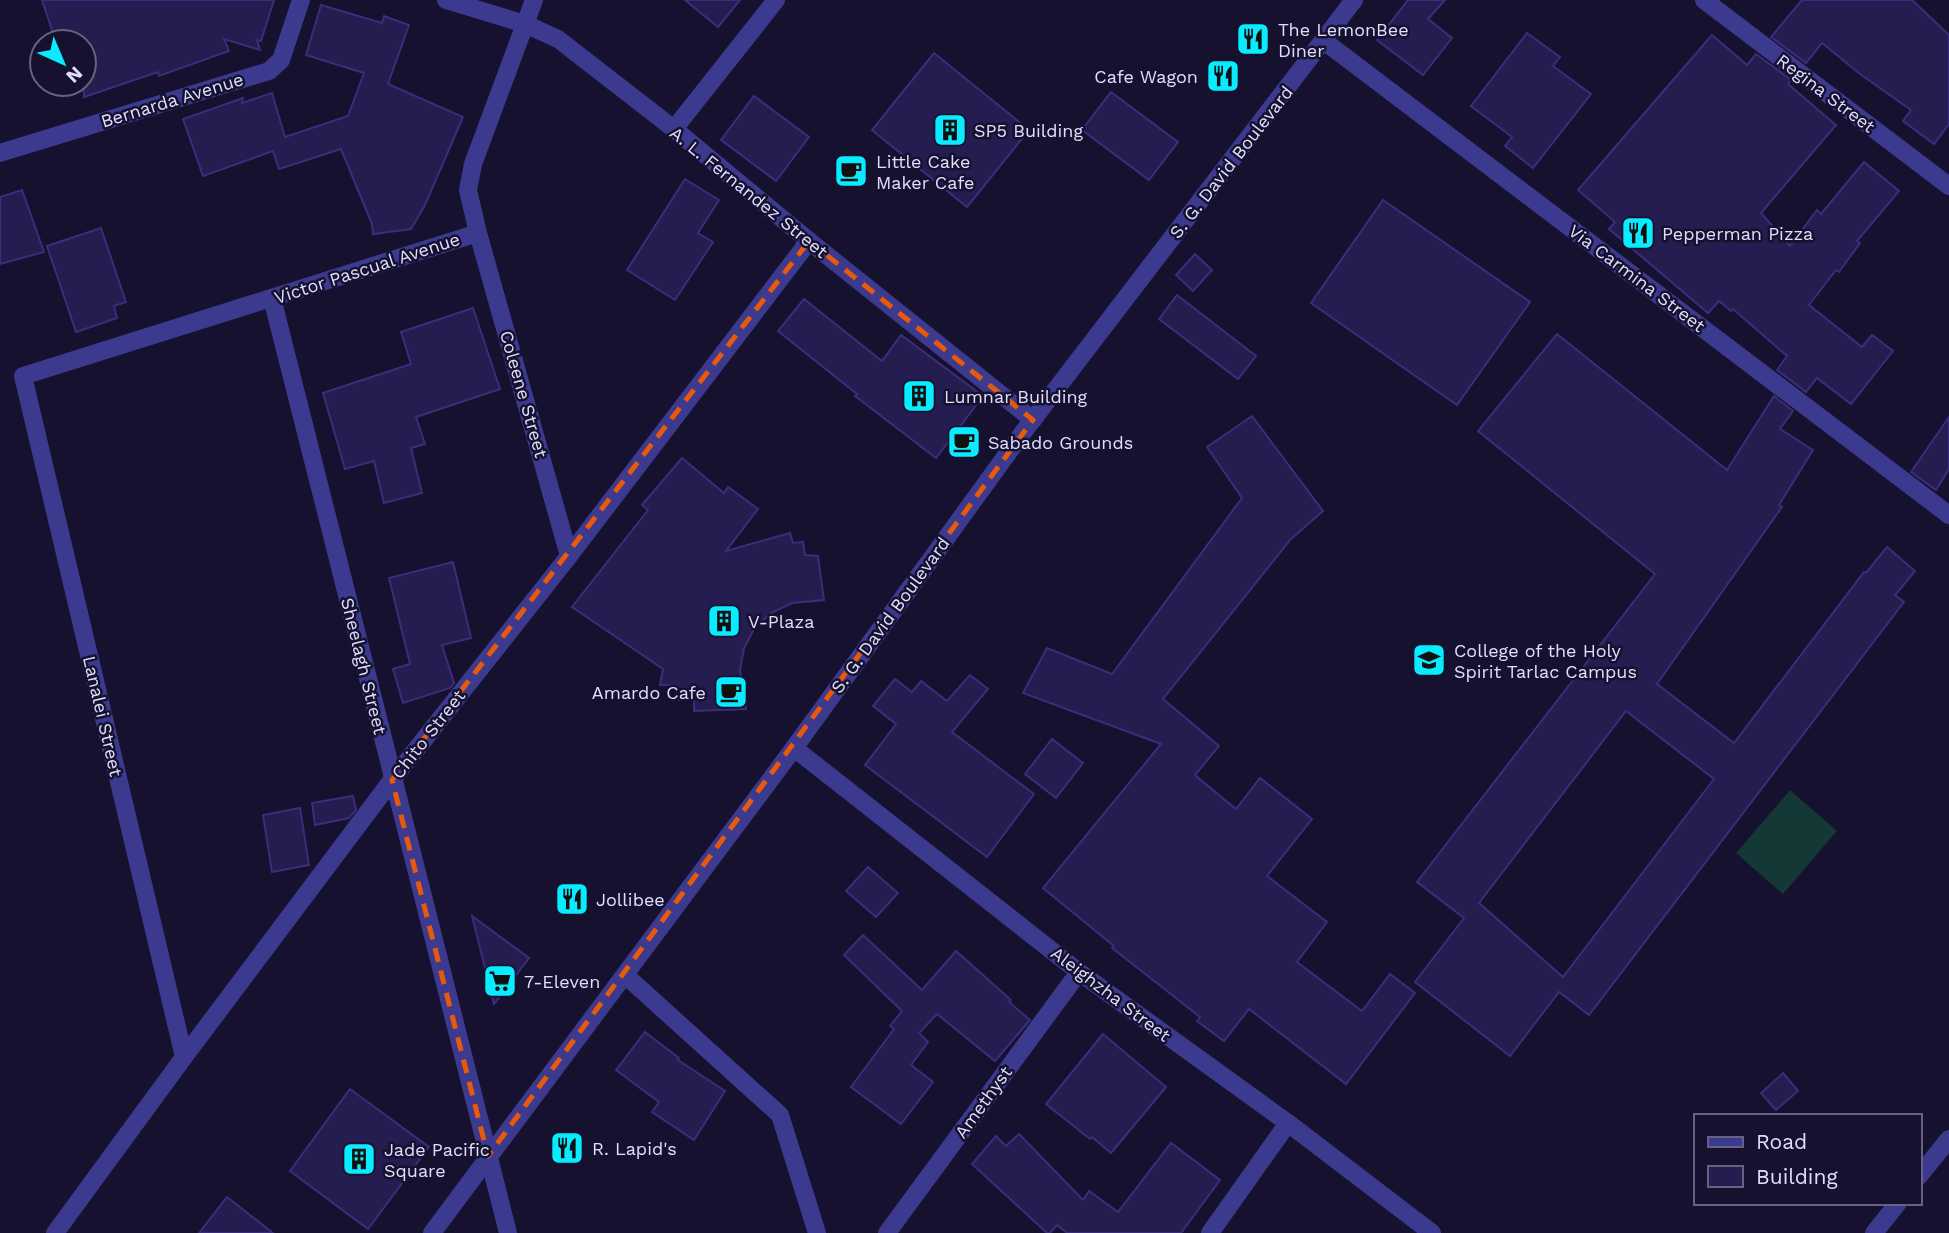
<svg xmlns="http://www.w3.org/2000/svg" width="1949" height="1233" font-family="'Work Sans',sans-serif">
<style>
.green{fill:#133836}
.building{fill:#251c4f;stroke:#3b2d7c;stroke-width:2;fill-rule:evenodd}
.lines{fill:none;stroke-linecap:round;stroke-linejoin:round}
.minor{stroke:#3b3a8e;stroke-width:18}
.marked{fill:none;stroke:#e8590c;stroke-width:5;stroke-dasharray:14 9;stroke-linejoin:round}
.labels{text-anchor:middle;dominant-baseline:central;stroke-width:5;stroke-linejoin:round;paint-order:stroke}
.poi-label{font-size:18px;fill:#e0ddff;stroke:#15112e;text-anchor:start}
.street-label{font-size:18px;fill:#e0ddff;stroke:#15112e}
</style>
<rect width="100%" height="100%" fill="#15112e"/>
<polygon class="green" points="1790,790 1837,831 1783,894 1736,853"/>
<g class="building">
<polygon points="42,0 274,0 261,41 257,40 260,50 224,39 229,51 159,76 158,72 84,97 84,42 56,42"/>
<polygon points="685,0 740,0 718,27"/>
<polygon points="1408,0 1445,0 1428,19 1452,38 1423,75 1377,40"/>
<polygon points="1802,0 1912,0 1949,35 1949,124 1934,144 1903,121 1911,110 1860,74 1822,43 1806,63 1771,37"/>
<polygon points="321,5 382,23 384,16 409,25 388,84 463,117 425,205 411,229 373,234 372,224 341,149 279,169 273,151 203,176 183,119 243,98 242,103 272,93 285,137 348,116 364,73 306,55"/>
<polygon points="1527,33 1560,57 1553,66 1591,94 1533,168 1505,146 1512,137 1471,106"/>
<polygon points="1712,35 1747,65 1756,54 1791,80 1788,84 1836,125 1761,213 1790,246 1817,210 1821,214 1864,162 1899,191 1857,241 1860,243 1839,272 1836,270 1809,305 1862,347 1872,335 1893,351 1851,404 1817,378 1806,392 1777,370 1787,356 1733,309 1731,311 1719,301 1708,313 1609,229 1615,222 1578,190"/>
<polygon points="934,53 1029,130 967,207 872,130"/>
<polygon points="1111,92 1178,142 1149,180 1082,130"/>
<polygon points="754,96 809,137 776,181 721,140"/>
<polygon points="685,179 719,200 698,233 713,242 675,300 627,270"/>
<polygon points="22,190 44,252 0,264 0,197"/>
<polygon points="1383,200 1530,302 1457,405 1311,303"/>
<polygon points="101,228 126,302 114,306 117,318 76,332 47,246"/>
<polygon points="1195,254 1212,270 1193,291 1176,275"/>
<polygon points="1177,295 1256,356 1238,379 1159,319"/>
<polygon points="804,299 882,361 901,335 983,396 936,458 855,396 857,394 778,331"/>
<polygon points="473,308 500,389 416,417 425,444 411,448 422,493 384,503 374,461 345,469 323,393 411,364 401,332"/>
<path d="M1557 334 1727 470 1774 396 1793 411 1780 429 1813 450 1779 505 1782 507 1657 684 1734 743 1864 572 1866 573 1887 547 1915 571 1895 595 1904 602 1589 1015 1559 992 1510 1056 1415 982 1464 918 1417 882 1655 574 1478 431ZM1626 711 1714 779 1563 977 1479 903Z"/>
<polygon points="1252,416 1323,511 1291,539 1163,699 1219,746 1195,775 1236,809 1260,778 1312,819 1267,876 1327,922 1297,962 1362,1011 1390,974 1415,993 1346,1084 1249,1009 1224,1041 1197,1021 1200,1017 1112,948 1114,946 1043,888 1161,744 1023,693 1047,648 1112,674 1242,498 1207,447"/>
<polygon points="1949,417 1949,469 1936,490 1911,472"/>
<polygon points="682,458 724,493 728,487 758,509 726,551 790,533 793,543 803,542 805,555 818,556 824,600 792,603 771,613 754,629 744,648 740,670 746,709 694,711 694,700 679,700 674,685 660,685 663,669 572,607 648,510 642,505"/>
<polygon points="453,562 471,638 442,645 454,683 450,688 403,703 393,669 410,664 389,578"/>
<polygon points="970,675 988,689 952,732 1034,794 987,857 865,765 896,724 873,706 895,679 912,692 921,681 947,701"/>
<polygon points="1052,739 1083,763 1056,798 1025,774"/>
<polygon points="353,796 356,810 349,818 315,825 312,803"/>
<polygon points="300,808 309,865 272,872 263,815"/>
<polygon points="868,867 898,893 876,917 846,891"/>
<polygon points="472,916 529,958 494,1004"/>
<polygon points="863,935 922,990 956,951 1011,1000 1009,1002 1030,1020 995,1061 937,1014 919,1033 928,1042 911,1065 933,1082 901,1124 851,1087 894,1029 890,1026 902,1011 844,955"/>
<polygon points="645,1032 679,1058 678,1060 725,1091 694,1140 652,1112 659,1102 616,1070"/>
<polygon points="1103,1034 1166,1087 1111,1153 1092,1137 1090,1139 1046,1104"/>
<polygon points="1783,1073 1798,1091 1776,1110 1761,1093"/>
<polygon points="350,1089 429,1147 368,1229 290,1171"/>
<polygon points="1019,1134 1083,1200 1089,1191 1118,1212 1171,1143 1220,1180 1181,1233 1067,1233 1057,1225 1050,1233 1047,1233 972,1164 996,1136 1006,1146"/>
<polygon points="227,1197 273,1233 199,1233"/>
</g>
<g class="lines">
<g class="minor">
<polyline points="446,0 525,24 558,39 674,129 809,241 1033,420"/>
<polyline points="534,0 473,164 468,190 478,233 569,556"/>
<polyline points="1704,0 1949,186"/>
<polyline points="1324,41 1949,515"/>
<polyline points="674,129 776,0"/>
<polyline points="0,153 269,71 281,60 301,0"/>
<polyline points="272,298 508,1233"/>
<polyline points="794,748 1079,972 1288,1123 1432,1233"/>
<polyline points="625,975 780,1115 817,1233"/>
<polyline points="184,1057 23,376 478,233"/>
<polyline points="1919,1176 1949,1139"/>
<polyline points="55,1233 184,1057 392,780 569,556 809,241"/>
<polyline points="432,1233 794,748 1021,435 1354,0"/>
<polyline points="887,1233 1079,972"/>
<polyline points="1210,1233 1288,1123"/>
<polyline points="1874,1233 1898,1203"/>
</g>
</g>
<path class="marked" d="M809 241 1033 420 488 1156 392 780Z"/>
<defs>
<symbol id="restaurant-square" viewBox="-11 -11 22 22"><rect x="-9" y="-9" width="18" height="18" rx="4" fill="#09ecff" stroke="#15112e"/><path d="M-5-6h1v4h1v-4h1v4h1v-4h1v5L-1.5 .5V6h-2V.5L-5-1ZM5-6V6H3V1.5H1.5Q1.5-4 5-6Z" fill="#111"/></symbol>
<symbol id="building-square" viewBox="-11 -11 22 22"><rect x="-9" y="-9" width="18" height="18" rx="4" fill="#09ecff" stroke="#15112e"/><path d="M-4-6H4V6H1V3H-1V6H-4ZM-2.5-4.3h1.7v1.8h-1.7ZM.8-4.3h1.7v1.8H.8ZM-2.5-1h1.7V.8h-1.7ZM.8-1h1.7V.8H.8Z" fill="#111"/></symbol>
<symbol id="cafe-square" viewBox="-11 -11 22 22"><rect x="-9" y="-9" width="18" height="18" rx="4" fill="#09ecff" stroke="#15112e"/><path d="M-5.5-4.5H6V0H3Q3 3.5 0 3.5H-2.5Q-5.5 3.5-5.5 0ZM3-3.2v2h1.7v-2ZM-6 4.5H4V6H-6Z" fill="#111"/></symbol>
<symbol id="university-square" viewBox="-11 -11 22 22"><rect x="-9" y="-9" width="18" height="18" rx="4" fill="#09ecff" stroke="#15112e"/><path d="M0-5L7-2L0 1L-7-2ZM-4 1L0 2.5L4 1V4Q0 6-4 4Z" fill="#111"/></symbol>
<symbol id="supermarket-square" viewBox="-11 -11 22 22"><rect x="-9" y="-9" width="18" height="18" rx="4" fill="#09ecff" stroke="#15112e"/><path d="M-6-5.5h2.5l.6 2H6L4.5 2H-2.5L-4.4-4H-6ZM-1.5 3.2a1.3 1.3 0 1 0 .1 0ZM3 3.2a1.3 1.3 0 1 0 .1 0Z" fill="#111"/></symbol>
</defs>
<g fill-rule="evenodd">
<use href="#restaurant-square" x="1234" y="20" width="38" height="38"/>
<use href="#restaurant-square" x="1204" y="57" width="38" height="38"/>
<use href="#building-square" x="931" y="111" width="38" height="38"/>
<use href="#cafe-square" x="832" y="152" width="38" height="38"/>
<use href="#restaurant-square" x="1619" y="214" width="38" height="38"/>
<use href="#building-square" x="900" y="377" width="38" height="38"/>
<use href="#cafe-square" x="945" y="423" width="38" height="38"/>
<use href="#building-square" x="705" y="602" width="38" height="38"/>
<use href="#university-square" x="1410" y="641" width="38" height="38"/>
<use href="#cafe-square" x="712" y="673" width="38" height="38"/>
<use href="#restaurant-square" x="553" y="880" width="38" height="38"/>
<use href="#supermarket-square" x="481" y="962" width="38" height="38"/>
<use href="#restaurant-square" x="548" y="1129" width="38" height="38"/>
<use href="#building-square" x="340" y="1140" width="38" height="38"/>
</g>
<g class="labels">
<g class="poi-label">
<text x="1278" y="29">The LemonBee<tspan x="1278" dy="21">Diner</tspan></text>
<text x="1198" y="76" text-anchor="end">Cafe Wagon</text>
<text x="974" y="130">SP5 Building</text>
<text x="876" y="161">Little Cake<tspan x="876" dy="21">Maker Cafe</tspan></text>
<text x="1662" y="233">Pepperman Pizza</text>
<text x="944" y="396">Lumnar Building</text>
<text x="988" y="442">Sabado Grounds</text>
<text x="748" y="621">V-Plaza</text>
<text x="1454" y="650">College of the Holy<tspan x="1454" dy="21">Spirit Tarlac Campus</tspan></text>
<text x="706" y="692" text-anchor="end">Amardo Cafe</text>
<text x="596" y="899">Jollibee</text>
<text x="524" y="981">7-Eleven</text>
<text x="592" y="1148">R. Lapid's</text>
<text x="384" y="1149">Jade Pacific<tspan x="384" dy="21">Square</tspan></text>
</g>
<g class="street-label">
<text transform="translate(1826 93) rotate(37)">Regina Street</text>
<text transform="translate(172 100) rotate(-17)">Bernarda Avenue</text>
<text transform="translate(1231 162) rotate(-52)">S. G. David Boulevard</text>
<text transform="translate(749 192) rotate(39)">A. L. Fernandez Street</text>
<text transform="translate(367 268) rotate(-18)">Victor Pascual Avenue</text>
<text transform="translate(1637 278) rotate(37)">Via Carmina Street</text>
<text transform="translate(524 394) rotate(74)">Coleene Street</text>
<text transform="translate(890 615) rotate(-54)">S. G. David Boulevard</text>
<text transform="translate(364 666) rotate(76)">Sheelagh Street</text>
<text transform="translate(103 716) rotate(77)">Lanalei Street</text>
<text transform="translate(428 734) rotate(-52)">Chito Street</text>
<text transform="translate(1111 994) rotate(37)">Aleighzha Street</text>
<text transform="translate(983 1102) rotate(-54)">Amethyst</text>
</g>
</g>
<rect x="1694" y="1114" width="228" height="91" fill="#15112e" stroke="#666382" stroke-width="2"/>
<rect x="1708" y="1137" width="35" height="10" fill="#3b3a8e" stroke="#666382" stroke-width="2"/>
<text x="1756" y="1149" font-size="21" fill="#e0ddff">Road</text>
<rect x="1708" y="1166" width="35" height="21" fill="#251c4f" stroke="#666382" stroke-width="2"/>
<text x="1756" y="1184" font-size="21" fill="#e0ddff">Building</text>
<g transform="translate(63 63) rotate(136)"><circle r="33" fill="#15112e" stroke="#666382" stroke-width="2"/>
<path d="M0-5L12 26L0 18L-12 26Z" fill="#09ecff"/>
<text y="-10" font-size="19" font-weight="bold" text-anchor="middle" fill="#e0ddff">N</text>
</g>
</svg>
